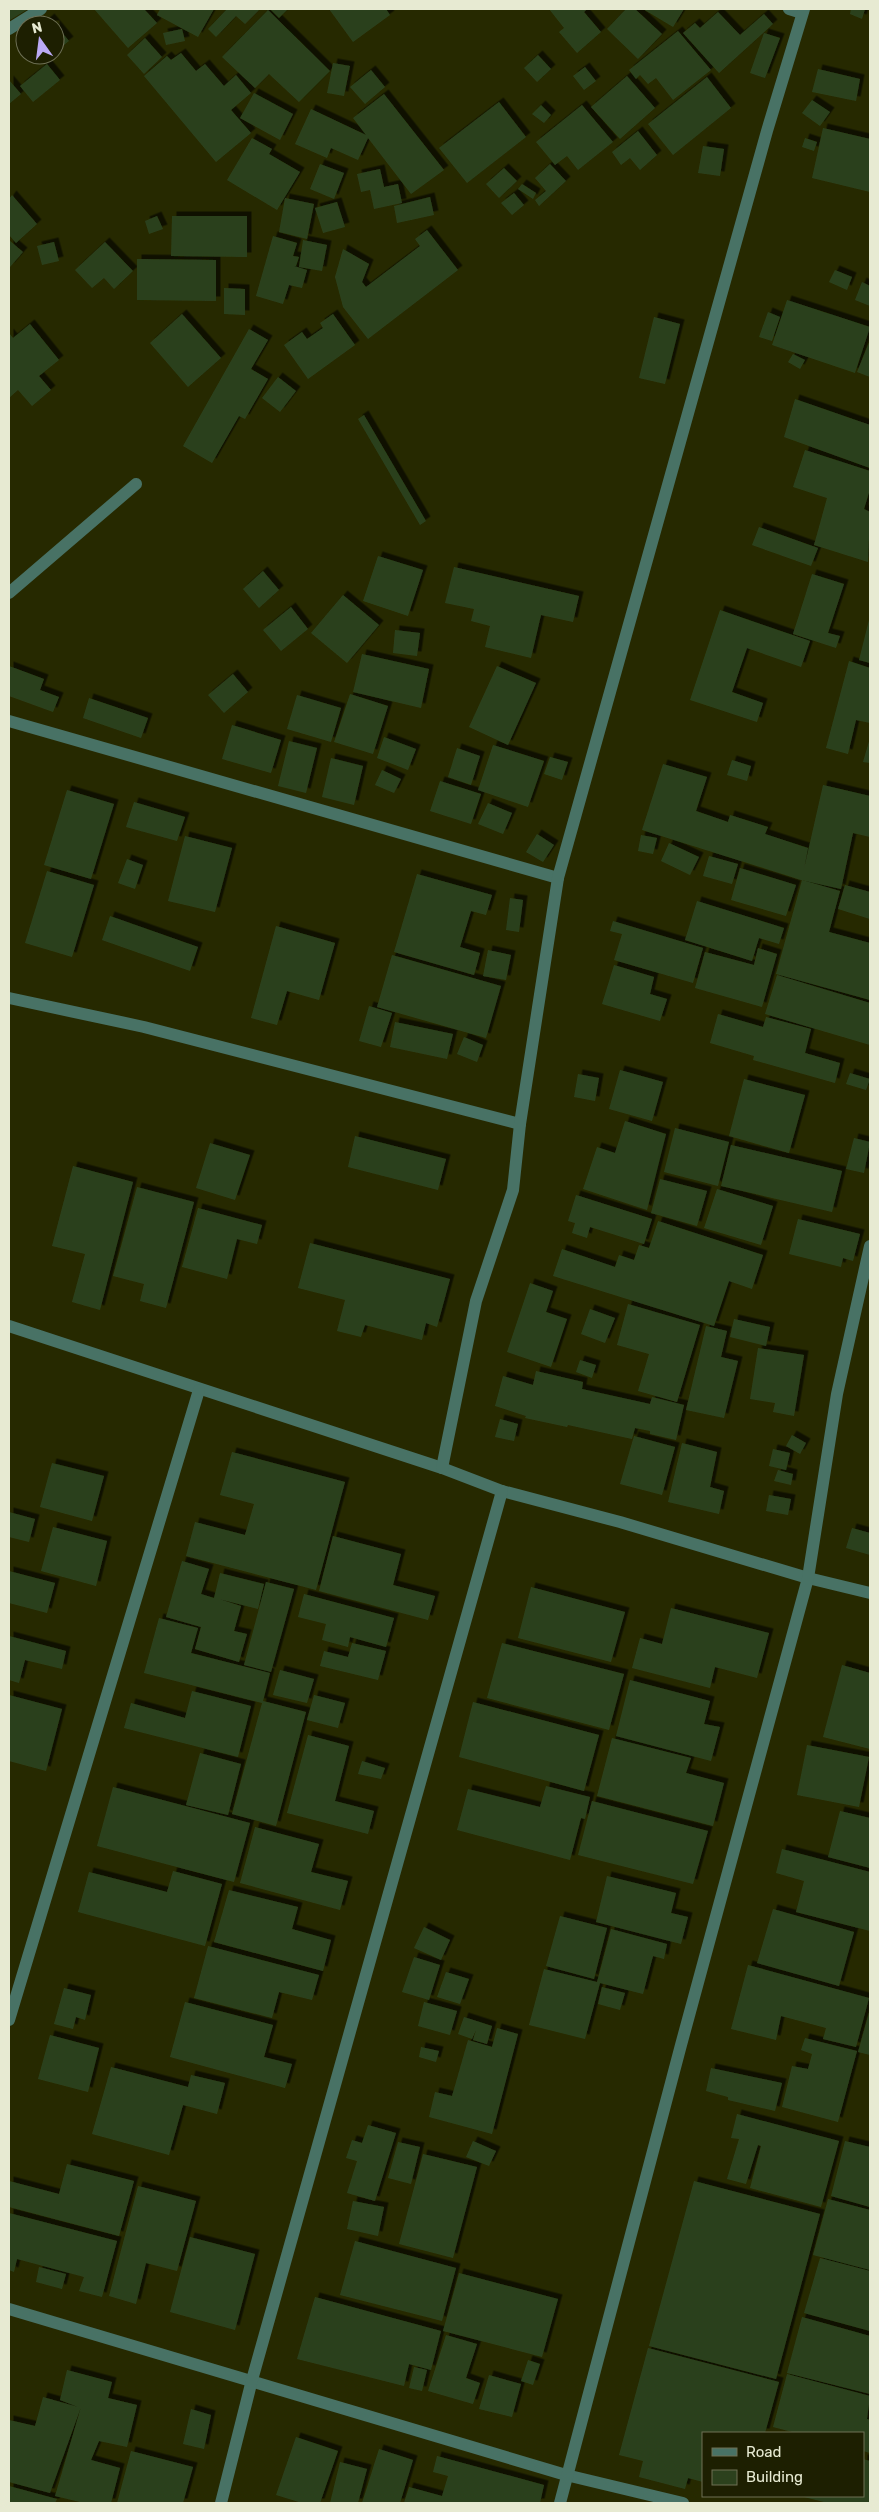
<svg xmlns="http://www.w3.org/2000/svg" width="879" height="2512" font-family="Rubik,sans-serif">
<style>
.building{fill:#2c411d;filter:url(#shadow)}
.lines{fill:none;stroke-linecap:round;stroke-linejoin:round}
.minor{stroke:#487265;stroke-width:12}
</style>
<defs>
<filter id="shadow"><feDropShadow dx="4.5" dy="-4.5" stdDeviation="0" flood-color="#0009"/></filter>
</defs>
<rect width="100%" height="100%" fill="#262900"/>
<g class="building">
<polygon points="9,9 28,9 10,20"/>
<polygon points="94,9 144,9 157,23 128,48"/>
<polygon points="160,9 214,9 198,37 157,15"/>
<polygon points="227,9 258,9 259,10 245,24 236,16 216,37 208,29"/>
<polygon points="270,9 288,9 279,18"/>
<polygon points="329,9 386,9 390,15 353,42"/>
<polygon points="549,9 587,9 584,12 601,32 577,53 559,32 564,28"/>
<polygon points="626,9 635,9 662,34 638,59 607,29"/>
<polygon points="643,9 684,9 673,27"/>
<polygon points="851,9 865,9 862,19 850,14"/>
<polygon points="268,10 330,71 299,102 269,74 255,88 222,57"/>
<polygon points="718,12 740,35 764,14 773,24 719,73 683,33 695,23 700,28"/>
<polygon points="50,18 69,41 55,52 55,25 42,25"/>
<polygon points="182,29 185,41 166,45 163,33"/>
<polygon points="678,31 711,70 673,100 656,78 648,84 640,75 636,79 629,70"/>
<polygon points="764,33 780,38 765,78 750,73"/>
<polygon points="145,38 162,57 144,74 127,55"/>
<polygon points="181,53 196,71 205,64 224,86 236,75 251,93 231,110 251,133 216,162 144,76 167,56 171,60"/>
<polygon points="36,55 52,55 42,63"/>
<polygon points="538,55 551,69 537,82 524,68"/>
<polygon points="333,63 350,66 344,96 327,93"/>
<polygon points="47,64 60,80 33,102 20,86"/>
<polygon points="585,67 596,81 584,90 573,76"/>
<polygon points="818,69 860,79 856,101 812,92"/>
<polygon points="371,70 385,87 365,104 350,87"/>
<polygon points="627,76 655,108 620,139 591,107"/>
<polygon points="707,77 731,108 673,155 648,124"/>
<polygon points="9,80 21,94 9,104"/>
<polygon points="254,93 293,114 280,140 240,118"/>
<polygon points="384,94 444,170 411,194 368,138 358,160 331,148 327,158 295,144 311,109 366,135 353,118"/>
<polygon points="812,100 830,112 820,126 802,113"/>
<polygon points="499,102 526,137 467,183 439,148"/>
<polygon points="541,105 551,115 544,123 532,114"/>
<polygon points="582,105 613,142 578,170 567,156 555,165 536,142"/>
<polygon points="823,128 870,139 870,192 812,178"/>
<polygon points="638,131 657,155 640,170 630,158 621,165 612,152"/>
<polygon points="252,138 272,149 269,154 300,172 277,210 227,180"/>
<polygon points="805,138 817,142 814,151 802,147"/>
<polygon points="703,146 724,149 720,176 698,173"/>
<polygon points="320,164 344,173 334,199 310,189"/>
<polygon points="550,164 566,181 539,206 535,200 546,191 535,178"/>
<polygon points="504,168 517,181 499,198 486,184"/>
<polygon points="380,169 384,187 398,184 402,203 374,209 370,190 361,192 357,174"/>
<polygon points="522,184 536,193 533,199 518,189"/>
<polygon points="514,193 524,205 512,215 501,203"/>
<polygon points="12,195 37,224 16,243 9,235 9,199"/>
<polygon points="430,197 434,215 397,223 394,206"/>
<polygon points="285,198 314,204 307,239 279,232"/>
<polygon points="337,202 345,227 323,233 315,208"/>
<polygon points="157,216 163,229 149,234 145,221"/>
<polygon points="172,216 247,216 247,257 171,256"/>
<polygon points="427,230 458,270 368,339 343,307 335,277 343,249 369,264 362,282 366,287 420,246 415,239"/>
<polygon points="273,236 297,243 293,256 299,257 296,266 294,266 307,270 302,288 289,285 283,304 256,296"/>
<polygon points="9,240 23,252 10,267 9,266"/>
<polygon points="303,240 327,245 322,271 299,267"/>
<polygon points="54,242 59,261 42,265 37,246"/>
<polygon points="105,242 133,271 114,289 104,278 92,288 75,270"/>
<polygon points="137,259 216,260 216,301 137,300"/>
<polygon points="835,270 852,277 847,290 829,282"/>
<polygon points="862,282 870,286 870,306 855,300"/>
<polygon points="224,288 245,289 245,315 224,314"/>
<polygon points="787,300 870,327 855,373 772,345"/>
<polygon points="768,312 780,317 772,341 759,337"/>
<polygon points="182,314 221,358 188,387 150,343"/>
<polygon points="333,314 355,345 308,379 284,345 302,332 307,339 323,328 320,323"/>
<polygon points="654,317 680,324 665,384 639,378"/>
<polygon points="30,324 59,360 39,376 51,390 32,406 18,390 9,398 9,333 13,338"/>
<polygon points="249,329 268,340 251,369 268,379 245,419 239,416 212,463 183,446"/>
<polygon points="870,340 870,377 857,372"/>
<polygon points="793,354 805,360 800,369 788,362"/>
<polygon points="278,377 296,391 280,412 262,398"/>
<polygon points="795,399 870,425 870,468 784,437"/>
<polygon points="364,415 426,521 420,525 358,419"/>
<polygon points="805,450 870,471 870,489 864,509 870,512 868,562 814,545 827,498 793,487"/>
<polygon points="759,527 818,548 811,566 752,545"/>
<polygon points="378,556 423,570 408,616 363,601"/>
<polygon points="454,567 579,596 573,622 541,615 531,658 485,647 490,626 471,621 474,609 445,603"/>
<polygon points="263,571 279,590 259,608 243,589"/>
<polygon points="812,574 844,584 828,633 840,636 836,648 793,634"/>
<polygon points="343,595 379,625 347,663 311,633"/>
<polygon points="291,607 308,629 281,651 263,630"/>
<polygon points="720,610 810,641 801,667 747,648 732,692 763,703 757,722 690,700"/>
<polygon points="870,616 870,663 859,660"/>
<polygon points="395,630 420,633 417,656 393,653"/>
<polygon points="362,654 429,669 421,708 353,692"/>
<polygon points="849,661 870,668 870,723 856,720 848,754 826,748"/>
<polygon points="9,666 44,679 40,690 59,697 53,712 9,696"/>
<polygon points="497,666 536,683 508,745 469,727"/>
<polygon points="233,674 248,692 224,713 208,695"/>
<polygon points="350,694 388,706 373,754 334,742"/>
<polygon points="297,695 341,708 331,742 287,729"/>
<polygon points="89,698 148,718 141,738 83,718"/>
<polygon points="232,725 281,740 271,773 222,759"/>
<polygon points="384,737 416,749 408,770 377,758"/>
<polygon points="870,738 870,763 863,762"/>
<polygon points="289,741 317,748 306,793 278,786"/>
<polygon points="493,745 544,761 528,807 478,790"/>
<polygon points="457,748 480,756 471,785 448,777"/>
<polygon points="550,757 568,762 562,780 544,774"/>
<polygon points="331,758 363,766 354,805 322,797"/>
<polygon points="732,760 751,766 747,781 727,775"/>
<polygon points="663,764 707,777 696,811 728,822 730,815 768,827 765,834 808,848 804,869 823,785 870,796 870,837 853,833 841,889 801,880 642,830"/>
<polygon points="382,770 401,779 394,793 375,785"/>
<polygon points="440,781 481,794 471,824 430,811"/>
<polygon points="67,790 114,804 91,879 44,865"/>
<polygon points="134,802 185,817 177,841 126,827"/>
<polygon points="488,803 512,813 503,834 478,824"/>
<polygon points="537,834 554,845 543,862 526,852"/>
<polygon points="641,835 657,838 653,854 638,851"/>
<polygon points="185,836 232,848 215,912 168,901"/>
<polygon points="669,843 699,857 690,875 661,861"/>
<polygon points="709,856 738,864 732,884 703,876"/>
<polygon points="127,859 143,865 135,889 118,883"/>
<polygon points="740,868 796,885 786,916 731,900"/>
<polygon points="47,871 94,885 72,957 25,943"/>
<polygon points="417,874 492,895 486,915 471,911 460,947 480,953 474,975 394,952"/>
<polygon points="802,880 840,891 829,932 870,943 870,1000 776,974"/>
<polygon points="845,885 870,892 870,919 838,909"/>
<polygon points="510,898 523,900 519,932 506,930"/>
<polygon points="697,901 784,928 779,944 759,938 752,961 685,940"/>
<polygon points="110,916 198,947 190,971 102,940"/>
<polygon points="613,921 703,948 693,983 614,960 622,934 610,931"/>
<polygon points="276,926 335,943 319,1000 287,991 277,1025 251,1018"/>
<polygon points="758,948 777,954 762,1007 695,988 705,952 754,965"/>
<polygon points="488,950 511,955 506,980 483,976"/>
<polygon points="392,955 501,986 486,1038 377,1007"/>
<polygon points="614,965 654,977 650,994 667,999 660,1021 602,1004"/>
<polygon points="777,975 870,1003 870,1045 765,1014"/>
<polygon points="369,1006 392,1013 381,1047 359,1041"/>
<polygon points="718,1014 763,1027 766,1017 811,1029 805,1053 840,1063 835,1083 753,1060 754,1056 710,1043"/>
<polygon points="395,1022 453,1034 447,1059 390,1047"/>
<polygon points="464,1037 483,1045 477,1062 457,1054"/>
<polygon points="620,1070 663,1082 652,1121 609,1109"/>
<polygon points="850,1073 870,1079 866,1090 846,1084"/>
<polygon points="578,1074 599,1078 595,1101 574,1097"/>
<polygon points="744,1079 805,1095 789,1153 729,1136"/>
<polygon points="625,1121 666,1134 647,1210 583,1189 597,1147 615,1153"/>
<polygon points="675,1128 729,1142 718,1186 664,1172"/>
<polygon points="355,1136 446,1159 438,1190 348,1167"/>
<polygon points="854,1138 870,1142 864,1173 846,1169"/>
<polygon points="210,1143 250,1155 235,1200 196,1188"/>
<polygon points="731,1145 842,1171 832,1212 721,1186"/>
<polygon points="73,1166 133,1182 100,1310 72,1302 85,1254 52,1246"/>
<polygon points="660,1179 707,1191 697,1226 651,1213"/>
<polygon points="137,1187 194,1202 166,1308 140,1301 144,1284 113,1276"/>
<polygon points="717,1189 773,1206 761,1245 704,1228"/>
<polygon points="576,1195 652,1219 644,1244 590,1227 587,1238 572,1233 575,1223 568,1221"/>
<polygon points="198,1208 262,1225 257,1244 237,1239 227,1279 182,1267"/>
<polygon points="798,1219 860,1234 853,1261 843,1258 841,1267 789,1254"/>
<polygon points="658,1221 763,1255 752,1289 729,1281 714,1326 553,1276 562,1249 615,1267 619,1255 634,1260 639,1245 649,1248"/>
<polygon points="310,1243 450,1279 437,1327 426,1323 422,1340 365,1325 361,1337 337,1331 345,1300 298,1288"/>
<polygon points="530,1283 553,1291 546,1312 567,1319 551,1367 507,1352"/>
<polygon points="628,1304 700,1325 677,1402 638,1391 649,1354 617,1345"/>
<polygon points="590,1309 615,1318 605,1343 581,1334"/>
<polygon points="734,1319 770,1327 766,1346 730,1337"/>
<polygon points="706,1326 727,1331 721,1357 738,1361 724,1418 686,1410"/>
<polygon points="758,1348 804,1355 794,1416 773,1412 775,1403 750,1399"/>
<polygon points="580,1360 596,1365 592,1378 576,1372"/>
<polygon points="536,1371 583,1382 582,1389 650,1404 652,1397 684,1405 676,1440 650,1434 650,1431 635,1428 632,1439 568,1425 567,1427 525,1418 526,1416 495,1406 503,1376 533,1385"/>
<polygon points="500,1419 518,1424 514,1441 495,1437"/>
<polygon points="792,1435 806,1443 800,1454 786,1446"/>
<polygon points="634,1436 675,1447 662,1495 620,1484"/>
<polygon points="682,1443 717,1452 710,1487 724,1491 719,1514 668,1502"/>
<polygon points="773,1449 790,1453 786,1470 769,1466"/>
<polygon points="232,1452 345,1482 316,1590 186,1556 195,1522 245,1535 254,1504 220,1495"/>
<polygon points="52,1463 104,1476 92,1521 40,1507"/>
<polygon points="778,1470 793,1474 791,1485 774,1481"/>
<polygon points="769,1495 791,1499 788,1515 766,1511"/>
<polygon points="9,1512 35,1519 29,1542 9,1537"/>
<polygon points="53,1527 107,1541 96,1586 41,1571"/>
<polygon points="852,1528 870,1533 870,1555 846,1548"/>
<polygon points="333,1536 401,1554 393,1585 435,1596 428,1620 319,1591"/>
<polygon points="182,1561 209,1569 201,1594 214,1598 220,1573 264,1584 258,1609 219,1599 241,1606 234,1631 247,1634 239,1662 195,1649 201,1627 166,1617"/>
<polygon points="9,1571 55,1583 47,1613 9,1603"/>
<polygon points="266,1582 294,1589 271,1672 244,1665"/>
<polygon points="531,1587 625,1612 611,1662 518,1638"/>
<polygon points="304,1594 394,1618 386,1647 350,1637 348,1647 322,1640 326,1624 298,1617"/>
<polygon points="671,1608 769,1633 757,1678 715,1667 710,1688 632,1668 640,1638 662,1644"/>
<polygon points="159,1618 198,1628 191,1653 270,1673 263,1701 306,1712 276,1826 232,1814 262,1703 144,1673"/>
<polygon points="9,1636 66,1651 62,1669 25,1660 19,1683 9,1680"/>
<polygon points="352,1643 386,1651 378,1680 320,1666 324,1651 348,1657"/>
<polygon points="502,1643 624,1674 609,1730 487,1698"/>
<polygon points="842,1665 870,1673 870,1749 823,1737"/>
<polygon points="280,1670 314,1679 307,1703 273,1695"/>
<polygon points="630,1680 710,1701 704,1724 720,1727 711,1761 616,1736"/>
<polygon points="192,1691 251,1706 238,1757 124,1728 131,1703 185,1718"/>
<polygon points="9,1695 62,1709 46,1771 9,1761"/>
<polygon points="314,1695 345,1703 338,1728 307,1720"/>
<polygon points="473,1702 599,1735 584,1791 459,1757"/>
<polygon points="308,1735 349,1746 335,1801 374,1811 368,1834 287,1813"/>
<polygon points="612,1738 691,1758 686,1773 724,1783 713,1826 597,1796"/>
<polygon points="807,1745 869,1757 859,1807 797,1795"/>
<polygon points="200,1753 241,1764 228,1815 186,1805"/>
<polygon points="362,1761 385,1768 381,1779 358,1774"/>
<polygon points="546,1786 590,1797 585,1819 581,1818 570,1860 457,1830 468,1789 540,1807"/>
<polygon points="113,1787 250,1823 234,1882 97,1846"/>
<polygon points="592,1801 708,1831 693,1884 578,1855"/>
<polygon points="840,1811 870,1818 870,1868 828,1857"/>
<polygon points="255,1827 319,1844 311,1872 348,1881 340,1910 240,1883"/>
<polygon points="782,1849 870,1872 870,1931 796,1912 804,1881 776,1873"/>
<polygon points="173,1871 222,1884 205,1946 78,1912 89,1872 167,1892"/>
<polygon points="607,1876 676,1893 671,1913 688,1917 681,1944 596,1922"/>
<polygon points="229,1890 298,1907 292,1929 331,1940 323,1971 214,1942"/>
<polygon points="773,1909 854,1932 839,1986 757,1963"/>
<polygon points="560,1916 607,1928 594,1979 546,1966"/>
<polygon points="424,1927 450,1940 441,1960 414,1948"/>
<polygon points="611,1929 667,1944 664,1959 653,1956 643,1994 600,1983 585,2039 529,2025 544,1969 597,1982"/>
<polygon points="208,1946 319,1975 312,2000 279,1992 272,2018 194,1998"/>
<polygon points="414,1957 440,1965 429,2000 402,1992"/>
<polygon points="748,1965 869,1998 856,2047 823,2039 826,2028 781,2016 776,2040 731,2029"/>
<polygon points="446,1972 469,1979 460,2004 437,1997"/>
<polygon points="602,1987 625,1993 620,2010 598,2004"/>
<polygon points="64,1988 91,1995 85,2020 76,2017 73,2029 54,2024"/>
<polygon points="185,2002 273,2025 264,2057 292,2064 285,2088 170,2057"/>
<polygon points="424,2002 457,2011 450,2035 418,2026"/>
<polygon points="870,2009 870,2055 858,2052"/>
<polygon points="464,2017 492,2026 487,2044 473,2040 476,2030 472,2039 458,2034"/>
<polygon points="497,2028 518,2034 492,2134 429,2117 435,2092 452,2096 468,2040 492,2047"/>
<polygon points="50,2035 99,2048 88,2092 38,2079"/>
<polygon points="805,2038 857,2051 838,2122 782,2107 792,2066 808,2069 812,2054 801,2050"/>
<polygon points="421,2047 439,2051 436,2062 419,2057"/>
<polygon points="111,2067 188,2087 191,2075 225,2083 217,2114 183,2105 169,2155 92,2134"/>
<polygon points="711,2068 782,2083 775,2111 728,2100 728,2097 706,2091"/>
<polygon points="737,2114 839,2141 821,2207 750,2188 761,2146 758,2145 746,2184 727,2179 739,2139 731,2138"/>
<polygon points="368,2125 396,2133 375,2201 347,2193 357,2161 346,2158 352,2140 362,2143"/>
<polygon points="473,2141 496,2151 489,2166 466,2157"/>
<polygon points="845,2141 870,2147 870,2207 831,2196"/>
<polygon points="398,2142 420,2147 411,2184 388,2178"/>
<polygon points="423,2154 477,2167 453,2258 399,2244"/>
<polygon points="67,2164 134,2181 119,2236 9,2207 9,2181 59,2194"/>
<polygon points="694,2181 820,2214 776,2379 649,2346"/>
<polygon points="138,2186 196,2201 177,2271 146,2263 136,2304 109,2296"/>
<polygon points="828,2199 870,2210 870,2270 813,2255"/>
<polygon points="353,2201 384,2207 378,2236 347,2229"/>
<polygon points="9,2213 117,2241 102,2297 79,2291 84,2277 17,2259 14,2272 9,2270"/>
<polygon points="190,2237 255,2254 235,2330 170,2312"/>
<polygon points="355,2241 456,2268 442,2321 340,2295"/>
<polygon points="820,2258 870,2271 870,2331 804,2313"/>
<polygon points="39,2267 66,2274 62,2289 36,2282"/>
<polygon points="459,2273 558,2299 542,2357 443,2331"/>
<polygon points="315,2297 441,2331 431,2370 409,2364 404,2386 297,2359"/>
<polygon points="802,2317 870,2336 870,2394 787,2373"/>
<polygon points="446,2335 477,2344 466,2378 480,2383 473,2404 428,2391"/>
<polygon points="648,2348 779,2382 765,2433 703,2433 703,2482 688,2478 685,2489 639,2477 643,2461 619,2455"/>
<polygon points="528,2360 540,2364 533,2385 521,2381"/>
<polygon points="414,2367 427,2370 422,2391 409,2388"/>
<polygon points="67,2370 112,2382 108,2398 137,2405 127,2447 99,2441 91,2460 120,2468 111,2503 84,2503 55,2496 81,2407 50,2493 9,2482 9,2420 35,2426 43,2397 78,2407 60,2400"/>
<polygon points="787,2374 870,2396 867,2419 870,2420 870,2453 863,2451 863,2433 796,2433 773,2427"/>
<polygon points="489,2375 521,2384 512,2417 479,2409"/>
<polygon points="191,2409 211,2415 204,2449 183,2444"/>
<polygon points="296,2437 338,2451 320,2503 302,2503 276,2495"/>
<polygon points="379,2449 413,2460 400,2503 362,2503"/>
<polygon points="131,2451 193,2467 183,2503 117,2503"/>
<polygon points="437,2456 544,2485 540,2503 404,2503 409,2487 442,2496 448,2476 433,2472"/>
<polygon points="863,2459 870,2461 870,2503 828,2503 800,2496 863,2496"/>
<polygon points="340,2462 367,2469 358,2503 330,2503"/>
<polygon points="9,2486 57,2499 55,2503 9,2503"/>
</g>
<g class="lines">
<g class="minor">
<polyline points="789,9 802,13"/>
<polyline points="9,29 41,9"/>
<polyline points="9,593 136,484"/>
<polyline points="9,721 558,878"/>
<polyline points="9,998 144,1027 520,1124"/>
<polyline points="9,1326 442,1468 502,1491 620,1522 808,1578 870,1593"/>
<polyline points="442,1468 476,1301 513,1190 520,1124 558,878 767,131 804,9"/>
<polyline points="9,2020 199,1390"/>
<polyline points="9,2309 566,2475 683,2503"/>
<polyline points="221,2503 252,2380 502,1491"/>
<polyline points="560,2503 681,2045 808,1578 837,1394 870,1246"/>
</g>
</g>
<rect width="879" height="2512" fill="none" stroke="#e7ead2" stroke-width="20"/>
<rect x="702" y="2432" width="162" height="65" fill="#1d1f01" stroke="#6e7055"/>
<rect x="712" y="2448" width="25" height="8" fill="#487265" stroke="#6e7055"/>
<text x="746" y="2457" font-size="15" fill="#e7ead2">Road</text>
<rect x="712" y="2470" width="25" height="15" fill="#2c411d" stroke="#6e7055"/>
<text x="746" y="2482" font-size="15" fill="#e7ead2">Building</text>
<g transform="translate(40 40) rotate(346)"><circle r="24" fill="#1d1f01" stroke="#6e7055"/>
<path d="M0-4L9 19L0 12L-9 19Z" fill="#bbaaf6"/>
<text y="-8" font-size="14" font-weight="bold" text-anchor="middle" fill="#e7ead2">N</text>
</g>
</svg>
